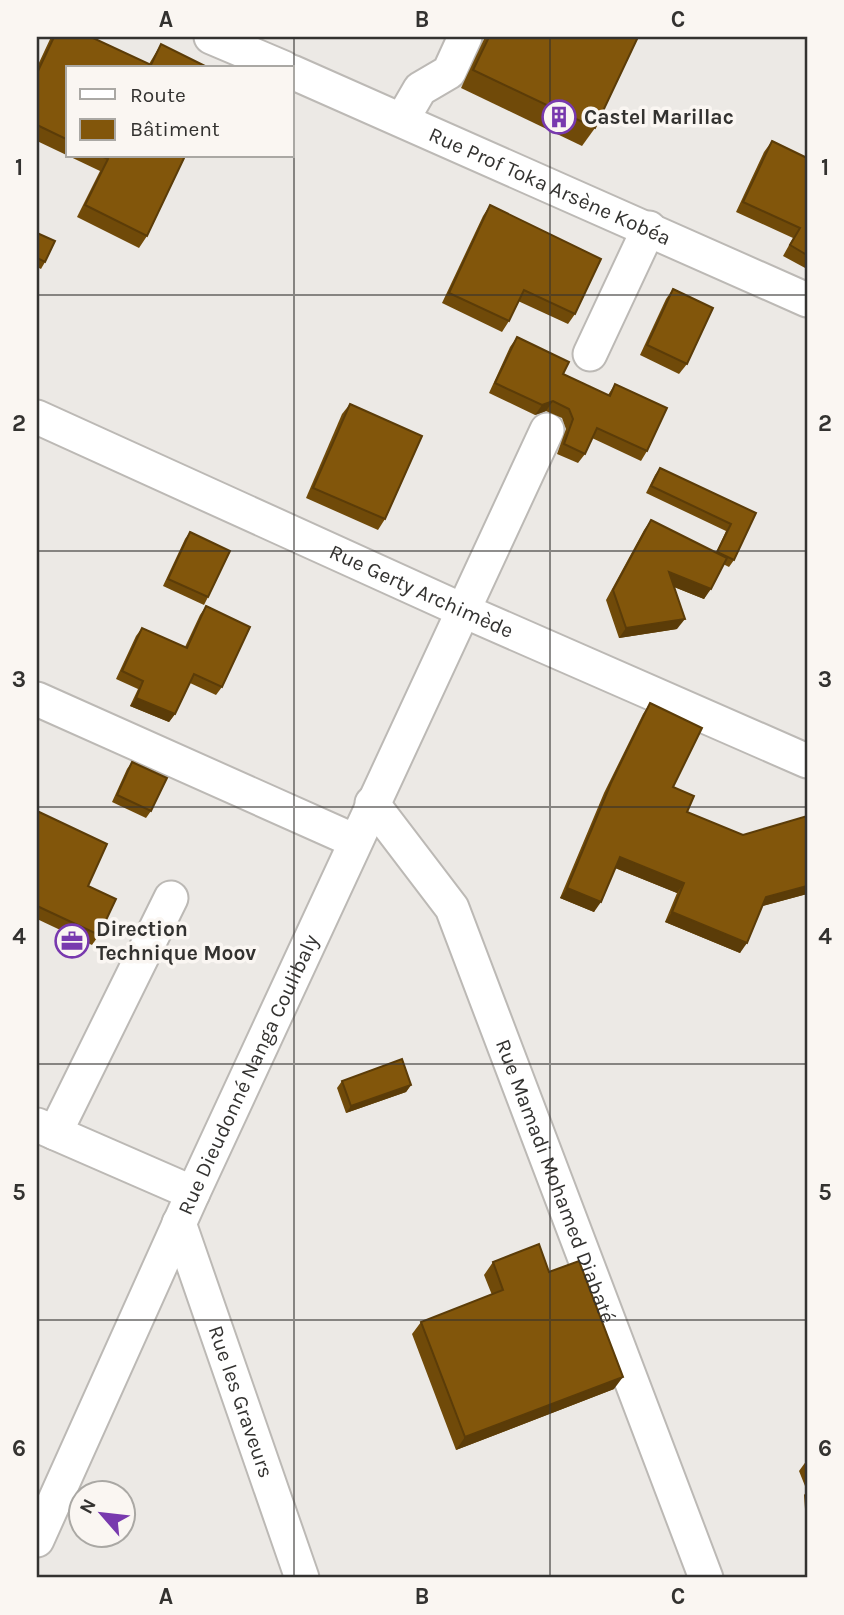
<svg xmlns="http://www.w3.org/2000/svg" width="844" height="1615" font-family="Karla,sans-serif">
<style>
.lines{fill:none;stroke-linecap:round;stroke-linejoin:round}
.minor-casing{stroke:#bcb9b5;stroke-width:37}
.minor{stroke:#fff;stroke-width:33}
.wall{fill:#704a09}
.shaded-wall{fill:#5b3c08}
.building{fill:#82560b;stroke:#5b3c08;stroke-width:2}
.grid{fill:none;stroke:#333230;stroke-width:2;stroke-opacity:0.55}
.labels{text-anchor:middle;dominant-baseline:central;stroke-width:7;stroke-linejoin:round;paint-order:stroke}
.poi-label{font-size:21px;font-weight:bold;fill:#333230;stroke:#faf6f2;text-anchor:start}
.street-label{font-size:21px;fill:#333230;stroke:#faf6f2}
.neatline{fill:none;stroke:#333230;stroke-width:2.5}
.grid-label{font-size:23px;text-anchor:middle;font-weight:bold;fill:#333230}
</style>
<rect width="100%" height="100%" fill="#ece9e5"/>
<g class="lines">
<defs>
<g id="minor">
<polyline points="211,37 284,68"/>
<path id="s1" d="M292 72 807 300"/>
<polyline points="402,120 420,89 449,72 465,37"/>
<polyline points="590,354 649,228"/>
<path id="s2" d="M37 417 462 610 807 761"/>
<polyline points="37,699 355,841"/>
<path id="s3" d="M372 803 452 908 706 1578"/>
<polyline points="37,1125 193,1193"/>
<polyline points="55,1133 171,898"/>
<path id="s4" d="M179 1223 302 1578"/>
<path id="s5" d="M37 1540 193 1193 547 430"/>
</g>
</defs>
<use href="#minor" class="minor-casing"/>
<use href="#minor" class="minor"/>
</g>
<g class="wall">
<polygon points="51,37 91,37 149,64 161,44 209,68 68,68 68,156 185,156 147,236 139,248 77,217 100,171 37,141 37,67"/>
<polygon points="485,37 638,37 595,128 582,146 461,88"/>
<polygon points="772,141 807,158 807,269 783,256 793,238 736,212 764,152"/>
<polygon points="490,205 575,314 568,324 518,301 509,321 502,332 442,303 483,216"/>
<polygon points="37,233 45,262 41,269 37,267"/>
<polygon points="673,289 687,364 679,374 640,355 666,299"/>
<polygon points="517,337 563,374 608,395 615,384 647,451 641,461 592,438 585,454 578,463 557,454 566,429 562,418 546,411 535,415 489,393 510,347"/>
<polygon points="350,404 385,519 378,530 306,498 342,414"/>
<polygon points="660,468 756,513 734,560 729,567 723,564 704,599 674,587 677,629 619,638 606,600 644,530 651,520 716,553 726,531 646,493 655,475"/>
<polygon points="190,532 208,597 204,605 163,586 185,539"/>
<polygon points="206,606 222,687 216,695 190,683 175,714 169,722 130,706 138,689 116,679 136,636 142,628 185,647 200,615"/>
<polygon points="650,703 673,787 687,812 743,835 807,818 807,894 762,906 740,953 665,922 677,893 615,868 594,912 560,898 604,793 643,714"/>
<polygon points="132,762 151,811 146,818 112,802 127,769"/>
<polygon points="37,811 99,935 92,945 37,919"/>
<polygon points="342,1081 411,1085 406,1092 346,1113 337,1088"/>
<polygon points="493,1262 549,1272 614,1389 456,1450 412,1334 421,1322 492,1295 484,1275"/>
<polygon points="807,1460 807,1516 805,1509 804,1495 807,1491 799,1471"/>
</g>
<g class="shaded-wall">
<polygon points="553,401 546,411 535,415 542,405"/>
<polygon points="669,572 711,589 704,599 662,582"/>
<polygon points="685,619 677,629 619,638 626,628"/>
<polygon points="136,698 175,714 169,722 130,706"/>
<polygon points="620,857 684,883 677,893 613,867"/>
<polygon points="807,886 807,894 759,907 766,897"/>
<polygon points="567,888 601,902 594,912 560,898"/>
<polygon points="672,912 747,943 740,953 665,922"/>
<polygon points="411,1085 406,1092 346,1113 351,1106"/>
<polygon points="623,1377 614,1389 456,1450 465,1437"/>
</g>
<g class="building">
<polygon points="54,37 91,37 151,65 161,44 209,68 68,68 68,140 37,125 37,73"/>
<polygon points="489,37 638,37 595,128 473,70"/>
<polygon points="772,141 807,158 807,255 790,245 800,228 743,202"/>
<polygon points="101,156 185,156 147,236 85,205 108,159"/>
<polygon points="490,205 601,259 575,314 524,290 509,321 449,293"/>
<polygon points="37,233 55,241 45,262 37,258"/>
<polygon points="673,289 713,308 687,364 647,345"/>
<polygon points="517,337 569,362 563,374 610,396 615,384 667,408 647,451 597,428 585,454 564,444 573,419 569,409 553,401 542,405 495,383"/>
<polygon points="350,404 422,436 385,519 313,488"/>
<polygon points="660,468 756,513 734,560 717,552 731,524 651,486"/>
<polygon points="651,520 727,558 711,589 669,572 685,619 626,628 613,590"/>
<polygon points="190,532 230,551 208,597 168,579"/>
<polygon points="206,606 250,627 222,687 194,674 175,714 136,698 143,681 122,671 142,628 187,648"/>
<polygon points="650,703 702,728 673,787 694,796 687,812 743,835 807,816 807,886 766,897 747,943 672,912 684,883 620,857 601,902 567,888 611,783"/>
<polygon points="132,762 167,778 151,811 117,795"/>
<polygon points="37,811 107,844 88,886 116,899 99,935 37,906"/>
<polygon points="402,1059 411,1085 351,1106 342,1081"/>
<polygon points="539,1244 549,1272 579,1261 623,1377 465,1437 421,1322 503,1290 493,1262"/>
</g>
<path class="grid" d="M294 37V1578M550 37V1578M37 295H807M37 551H807M37 807H807M37 1064H807M37 1320H807"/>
<defs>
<symbol id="building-ring" viewBox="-11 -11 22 22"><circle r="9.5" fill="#faf6f2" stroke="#7839ae" stroke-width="1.5"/><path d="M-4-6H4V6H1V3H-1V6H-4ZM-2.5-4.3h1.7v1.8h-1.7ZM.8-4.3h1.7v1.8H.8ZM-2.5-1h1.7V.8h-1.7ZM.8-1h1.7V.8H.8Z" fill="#7839ae"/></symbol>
<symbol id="office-ring" viewBox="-11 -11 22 22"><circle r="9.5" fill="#faf6f2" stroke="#7839ae" stroke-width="1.5"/><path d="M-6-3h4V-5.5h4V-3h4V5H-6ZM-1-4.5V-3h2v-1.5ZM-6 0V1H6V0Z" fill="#7839ae"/></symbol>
</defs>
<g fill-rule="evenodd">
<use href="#building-ring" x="540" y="98" width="38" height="38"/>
<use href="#office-ring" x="53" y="922" width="38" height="38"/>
</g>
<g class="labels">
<g class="poi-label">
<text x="584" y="117">Castel Marillac</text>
<text x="96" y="929">Direction<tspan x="96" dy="24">Technique Moov</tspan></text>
</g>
<g class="street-label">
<text stroke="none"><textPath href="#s1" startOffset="282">Rue Prof Toka Arsène Kobéa</textPath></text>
<text stroke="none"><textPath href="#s2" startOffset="422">Rue Gerty Archimède</textPath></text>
<text stroke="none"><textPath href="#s5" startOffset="511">Rue Dieudonné Nanga Coulibaly</textPath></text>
<text stroke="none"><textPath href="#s3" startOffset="424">Rue Mamadi Mohamed Diabaté</textPath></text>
<text stroke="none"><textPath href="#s4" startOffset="189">Rue les Graveurs</textPath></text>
</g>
</g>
<rect width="844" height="1615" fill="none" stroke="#faf6f2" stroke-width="77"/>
<rect x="66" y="66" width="228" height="91" fill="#faf6f2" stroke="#aaa8a4" stroke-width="2"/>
<rect x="80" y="89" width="35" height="10" fill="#ffffff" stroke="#aaa8a4" stroke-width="2"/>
<text x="130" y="102" font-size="21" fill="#333230">Route</text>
<rect x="80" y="119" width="35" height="21" fill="#82560b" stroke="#aaa8a4" stroke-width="2"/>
<text x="130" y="136" font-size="21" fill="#333230">Bâtiment</text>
<g transform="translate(102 1514) rotate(298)"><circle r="33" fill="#faf6f2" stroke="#aaa8a4" stroke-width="2"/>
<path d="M0-5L12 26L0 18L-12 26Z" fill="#7839ae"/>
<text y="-10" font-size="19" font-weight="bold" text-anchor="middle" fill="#333230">N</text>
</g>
<rect x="38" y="38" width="768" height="1538" class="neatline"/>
<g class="grid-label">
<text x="166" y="27">A</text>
<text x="422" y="27">B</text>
<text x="678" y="27">C</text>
<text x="19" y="175">1</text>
<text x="825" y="175">1</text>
<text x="19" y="431">2</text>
<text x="825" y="431">2</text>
<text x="19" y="687">3</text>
<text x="825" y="687">3</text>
<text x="19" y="944">4</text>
<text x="825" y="944">4</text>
<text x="19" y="1200">5</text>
<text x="825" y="1200">5</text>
<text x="19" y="1456">6</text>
<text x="825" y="1456">6</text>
<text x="166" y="1604">A</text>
<text x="422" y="1604">B</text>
<text x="678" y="1604">C</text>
</g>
</svg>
